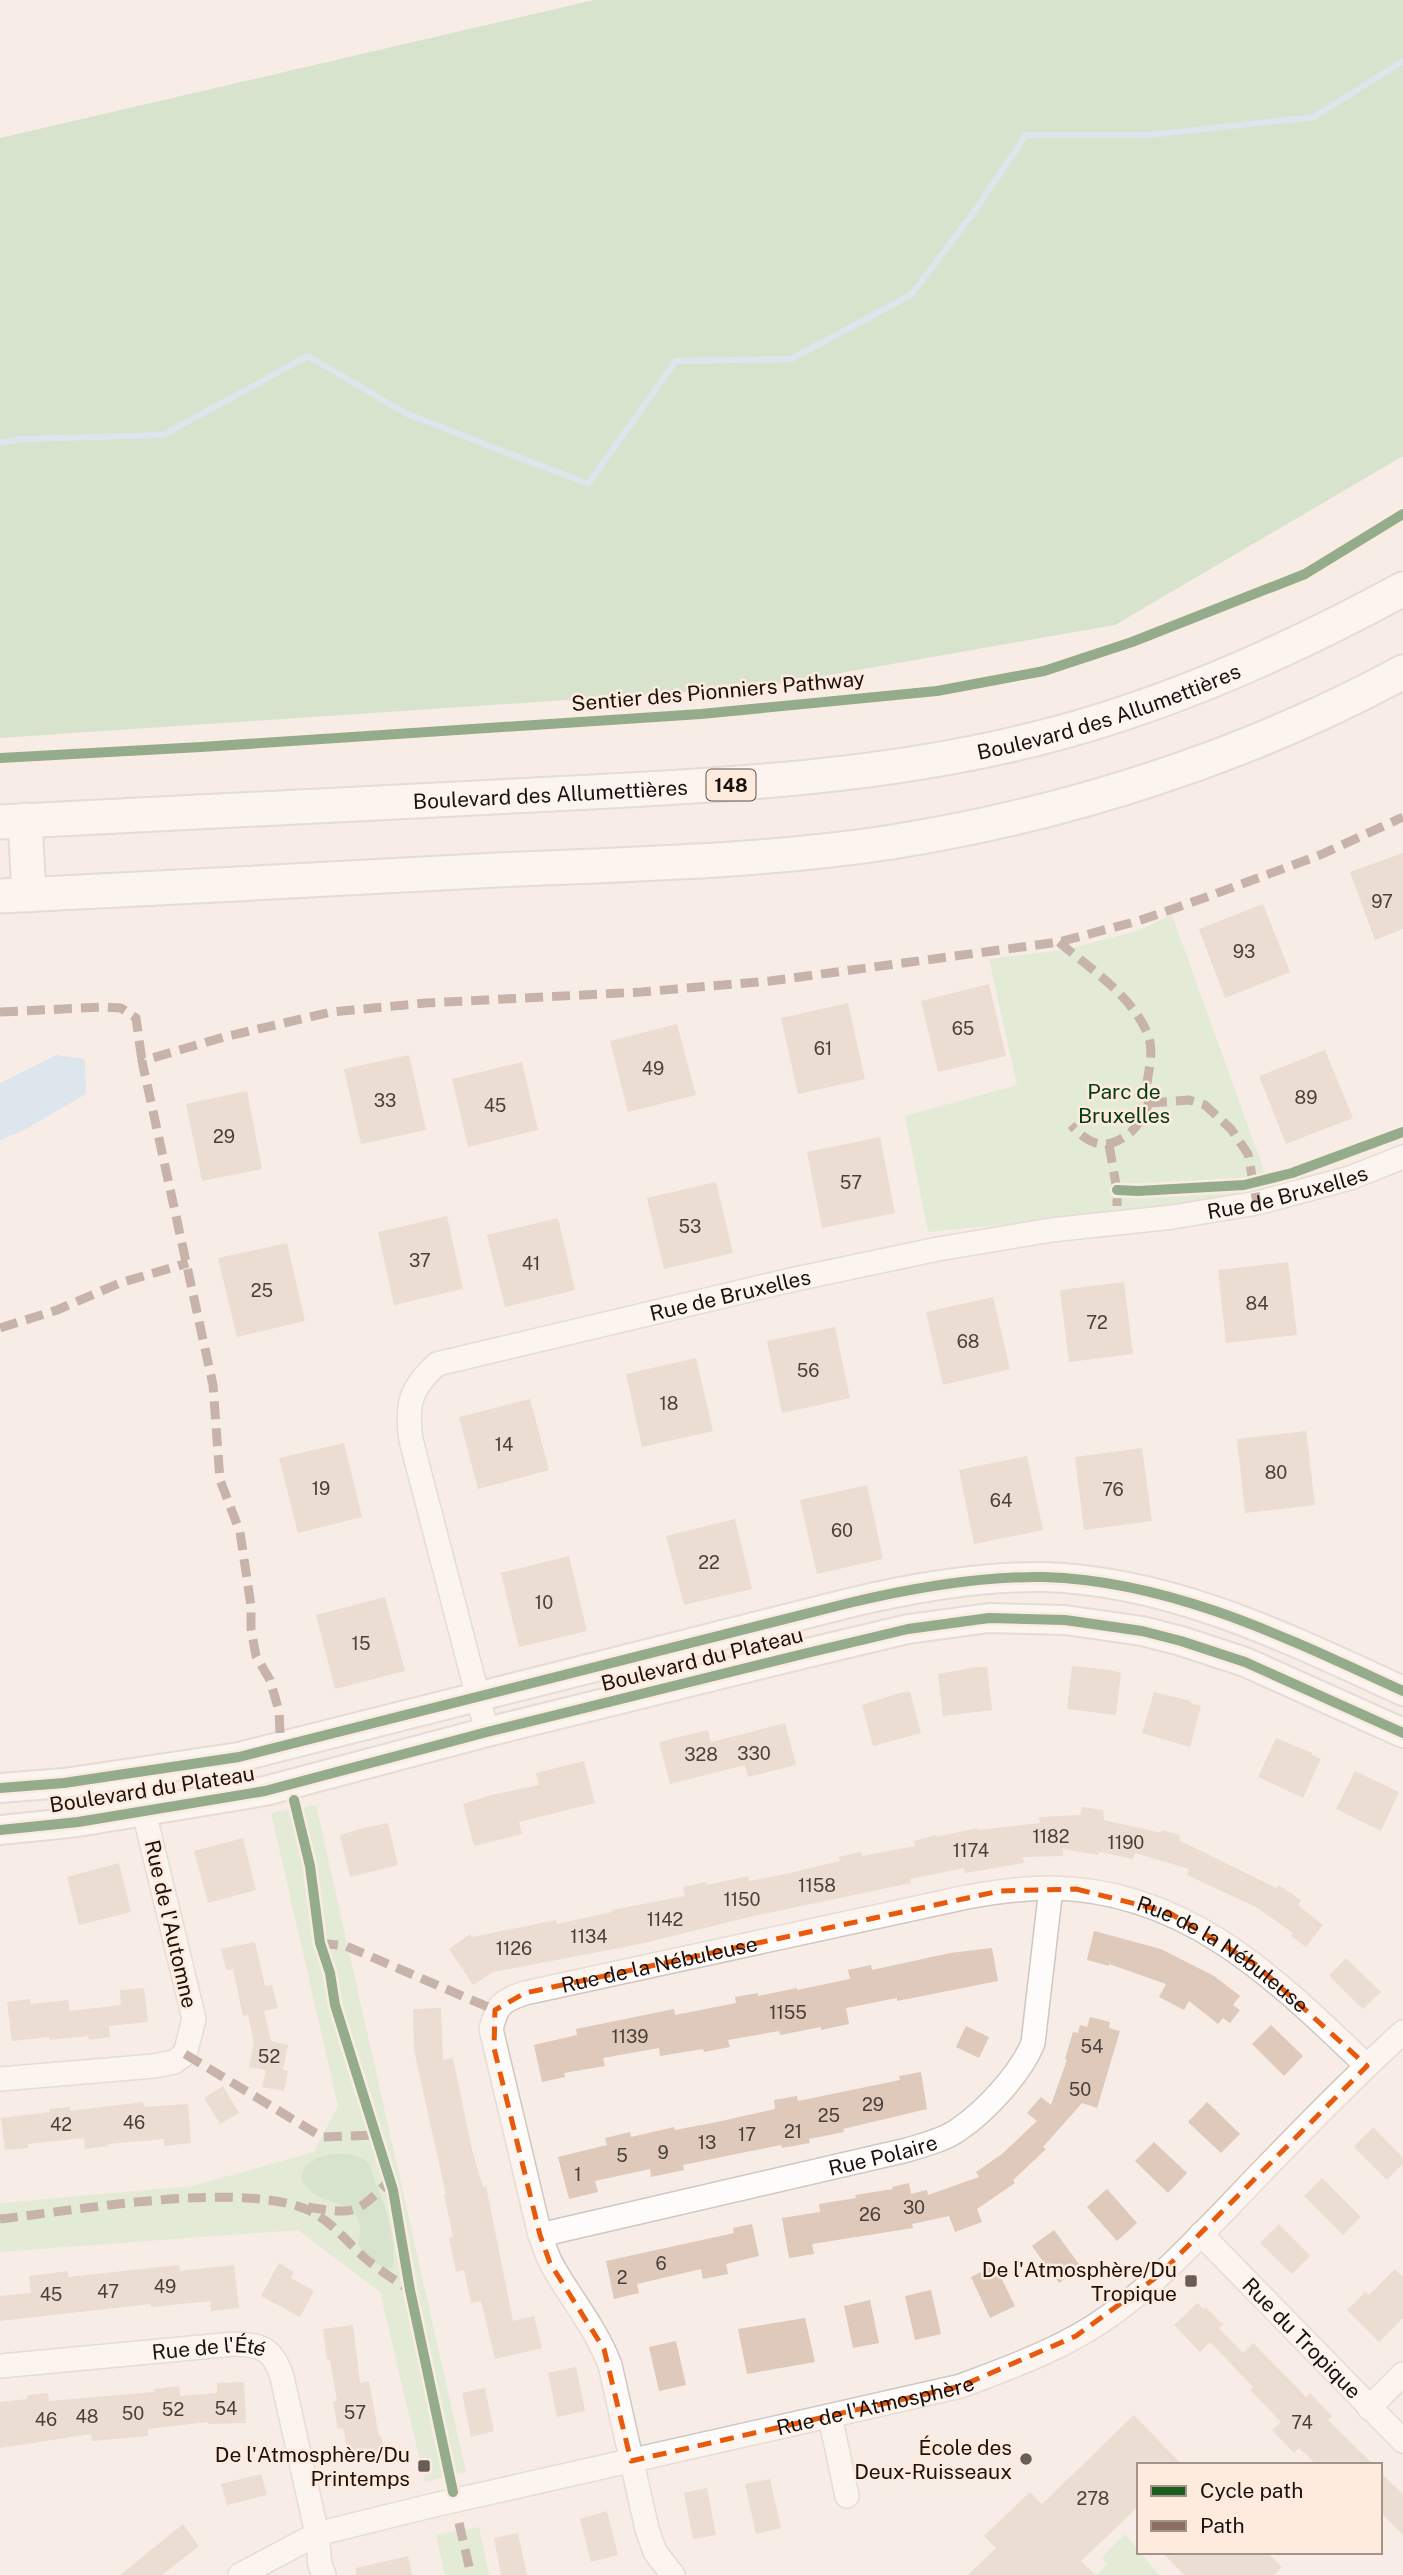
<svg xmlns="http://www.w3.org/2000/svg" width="1403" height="2575" font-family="'Public Sans',sans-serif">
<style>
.green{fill:#c9e8c6}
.forest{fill:#b2d8b1}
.water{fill:#beddf5}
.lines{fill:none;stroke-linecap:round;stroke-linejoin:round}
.stream{stroke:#beddf5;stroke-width:6}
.building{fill:#dec9bb}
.minor-casing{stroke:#d0c7c2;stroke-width:26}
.major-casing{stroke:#d0c7c2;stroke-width:32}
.highway-casing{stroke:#d0c7c2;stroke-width:37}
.minor{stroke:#fefcfb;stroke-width:23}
.major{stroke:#fefcfb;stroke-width:28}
.highway{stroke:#fefcfb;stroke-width:33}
.quiet{stroke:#8d6e63;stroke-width:9;stroke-dasharray:18 9;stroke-linecap:butt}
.cycleway-casing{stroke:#ffebde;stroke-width:15}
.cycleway{stroke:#1b5e20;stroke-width:10}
.marked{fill:none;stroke:#e8590c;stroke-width:5;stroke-dasharray:14 9;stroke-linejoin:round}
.poi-dot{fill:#675e5a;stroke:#ffebde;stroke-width:2.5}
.labels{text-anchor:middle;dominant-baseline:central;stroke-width:5;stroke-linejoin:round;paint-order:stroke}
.number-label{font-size:18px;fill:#4a4039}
.shield{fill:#ffebde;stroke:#5e534c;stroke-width:2}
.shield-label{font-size:19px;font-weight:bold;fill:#19120e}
.street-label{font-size:21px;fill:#19120e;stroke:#ffebde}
.park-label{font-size:21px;fill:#003c12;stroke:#ffebde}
.poi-label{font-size:21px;fill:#19120e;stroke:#ffebde;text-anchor:end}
</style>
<rect width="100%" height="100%" fill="#f7ece6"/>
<g class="green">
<polygon points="1172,915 1271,1190 1170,1208 928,1232 905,1116 1017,1085 989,959 1063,950 1137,931"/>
<polygon points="316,1805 466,2472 425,2482 380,2292 298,2230 0,2252 0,2203 192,2186 314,2152 338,2106 271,1813"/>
<polygon points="479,2527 489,2575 445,2575 436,2535"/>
<polygon points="1125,2534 1159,2575 1096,2575 1107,2565 1102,2557"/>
</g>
<g class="forest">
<polygon points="594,0 1403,0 1403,456 1115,625 760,687 0,738 0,138"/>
<path d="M334 2154C346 2154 357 2153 366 2161 373 2167 373 2178 377 2186 387 2212 396 2239 393 2267L387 2269C374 2262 366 2257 358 2244 372 2193 316 2213 301 2178L305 2166 321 2156Z"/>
</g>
<polygon class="water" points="56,1055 85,1059 86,1094 26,1129 0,1140 0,1083"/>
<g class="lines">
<polyline class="stream" points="0,443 21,439 163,435 308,356 407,414 588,484 676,361 791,359 911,295 976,209 1026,135 1149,135 1314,117 1403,61"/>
</g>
<g class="building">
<polygon points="1403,853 1403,929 1375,940 1350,872"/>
<polygon points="1263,904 1290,972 1225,998 1199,929"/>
<polygon points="989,984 1006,1056 938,1072 921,1001"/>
<polygon points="848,1003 865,1079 798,1094 781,1018"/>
<polygon points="677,1024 696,1095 628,1112 610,1041"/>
<polygon points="1325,1050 1353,1118 1286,1144 1259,1076"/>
<polygon points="409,1055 426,1130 361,1144 344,1069"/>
<polygon points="522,1062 538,1130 468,1147 452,1079"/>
<polygon points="247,1091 262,1169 202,1181 186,1104"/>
<polygon points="880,1137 895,1213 822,1228 807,1152"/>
<polygon points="716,1182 733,1253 664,1269 647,1198"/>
<polygon points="447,1216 463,1289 394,1305 378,1232"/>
<polygon points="558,1218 575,1290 505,1307 487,1235"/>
<polygon points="287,1243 305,1321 237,1337 218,1258"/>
<polygon points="1288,1262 1297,1335 1226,1343 1218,1270"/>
<polygon points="1124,1282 1133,1354 1069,1362 1060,1290"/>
<polygon points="993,1297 1010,1369 943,1385 926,1312"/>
<polygon points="835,1327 850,1398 782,1413 767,1341"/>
<polygon points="696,1358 713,1431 642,1447 626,1374"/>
<polygon points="530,1399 549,1470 478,1489 459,1417"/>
<polygon points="1306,1431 1315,1505 1245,1513 1237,1439"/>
<polygon points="344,1443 362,1517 298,1533 279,1458"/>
<polygon points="1142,1448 1152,1521 1084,1530 1075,1457"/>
<polygon points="1027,1456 1043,1530 974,1544 959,1470"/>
<polygon points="867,1485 883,1559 817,1574 800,1500"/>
<polygon points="735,1519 752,1589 684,1605 666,1536"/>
<polygon points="569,1556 587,1631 519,1647 501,1573"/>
<polygon points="385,1597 405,1671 335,1689 316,1615"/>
<polygon points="1072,1666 1111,1670 1121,1673 1116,1715 1067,1709"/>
<polygon points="976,1667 987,1667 992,1710 943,1716 938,1674"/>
<polygon points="910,1692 921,1733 873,1746 862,1705 899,1693"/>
<polygon points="1154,1692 1191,1701 1191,1703 1201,1706 1190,1747 1142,1733"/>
<polygon points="785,1723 796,1765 748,1777 745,1765 670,1784 659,1742 708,1730 711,1742"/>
<polygon points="1276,1738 1312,1753 1312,1755 1321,1759 1303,1798 1258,1777"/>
<polygon points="584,1761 595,1803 519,1822 522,1834 474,1846 463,1804 487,1796 539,1785 536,1773"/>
<polygon points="1355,1771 1399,1792 1381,1831 1336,1809"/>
<polygon points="1082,1807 1103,1810 1104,1820 1161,1833 1162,1830 1180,1835 1179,1840 1276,1888 1279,1885 1301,1900 1298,1905 1323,1925 1306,1947 1291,1936 1293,1933 1256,1907 1187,1875 1189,1869 1135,1853 1133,1859 1099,1852 1098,1855 1063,1849 1063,1856 1023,1857 1024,1863 965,1873 964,1868 910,1879 911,1883 758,1915 640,1944 493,1972 473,1985 449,1949 470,1934 472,1937 556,1920 557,1924 612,1912 612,1910 685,1896 683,1887 706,1882 707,1885 748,1876 749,1881 786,1874 840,1861 839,1857 861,1852 862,1856 915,1846 914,1841 936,1835 936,1837 977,1828 978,1830 1040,1823 1039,1817 1080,1815"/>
<polygon points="388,1823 398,1865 350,1877 340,1835 363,1828"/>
<polygon points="243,1838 256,1890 208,1903 194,1851"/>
<polygon points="119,1863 131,1912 79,1925 67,1877"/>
<polygon points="1094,1931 1161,1949 1214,1976 1240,1996 1233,2005 1240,2010 1230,2023 1223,2018 1218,2024 1189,2001 1184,2010 1159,1997 1166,1984 1109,1964 1109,1966 1087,1960"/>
<polygon points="255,1942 265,1986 272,1985 278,2008 264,2011 271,2041 288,2045 283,2070 288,2071 284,2091 262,2087 266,2070 249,2067 254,2043 248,2015 243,2016 233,1969 226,1970 221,1949"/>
<polygon points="992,1948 998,1981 897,2001 897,1998 846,2008 849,2024 821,2030 821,2027 780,2035 779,2031 728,2040 730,2047 704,2052 703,2049 660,2056 659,2048 603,2058 605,2066 564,2073 565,2077 542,2082 534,2045 577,2035 576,2029 674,2009 675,2015 736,2003 735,1997 758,1993 758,1996 797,1988 797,1990 850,1979 848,1970 871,1965 872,1970 950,1953"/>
<polygon points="1346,1958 1381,1992 1363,2009 1329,1976"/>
<polygon points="144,1988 148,2022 109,2026 110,2037 89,2040 88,2036 49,2040 49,2037 12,2041 7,2002 30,1999 31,2004 68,2000 70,2011 121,2005 120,1990"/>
<polygon points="441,2008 443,2060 453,2058 472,2150 483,2187 486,2186 513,2321 534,2316 542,2348 495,2359 481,2301 471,2303 464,2270 456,2272 449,2238 453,2237 444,2195 446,2195 414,2050 413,2009"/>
<polygon points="1090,2017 1110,2022 1109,2028 1120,2031 1097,2108 1082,2103 1043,2147 1046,2149 1013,2180 1015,2183 977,2209 982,2222 955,2232 949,2216 912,2224 913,2228 812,2244 814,2254 789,2258 782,2218 820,2212 819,2204 856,2198 855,2195 893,2189 892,2187 909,2183 911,2194 927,2190 928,2195 979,2177 976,2172 1002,2154 1037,2121 1027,2113 1041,2097 1051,2105 1067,2060 1065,2059 1073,2032 1078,2033 1080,2025 1087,2027"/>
<polygon points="1271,2025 1303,2056 1284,2076 1252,2044"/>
<polygon points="966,2026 989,2037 979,2058 956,2047"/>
<polygon points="921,2072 927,2109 843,2129 844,2132 809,2139 810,2143 782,2148 781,2145 736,2154 683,2165 684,2170 651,2177 650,2169 595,2181 598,2192 569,2199 558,2157 607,2145 605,2138 630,2132 631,2137 674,2127 675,2130 717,2122 775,2109 774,2100 797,2096 798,2101 900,2080 899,2076"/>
<polygon points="223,2086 239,2113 220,2124 204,2098"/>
<polygon points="143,2102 144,2107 188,2104 191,2143 164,2146 164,2139 108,2144 109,2146 85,2149 84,2138 28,2144 28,2148 5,2150 1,2118 50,2112 49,2109 70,2107 70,2111"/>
<polygon points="1207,2102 1240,2134 1221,2153 1188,2122"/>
<polygon points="1373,2127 1403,2158 1403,2164 1387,2180 1354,2147"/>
<polygon points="1154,2142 1187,2173 1168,2193 1135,2161"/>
<polygon points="1322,2178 1361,2217 1343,2235 1304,2196"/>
<polygon points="1107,2189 1137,2223 1117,2241 1087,2207"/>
<polygon points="752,2224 759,2256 726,2264 728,2274 703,2279 701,2269 637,2284 639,2293 614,2299 606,2261 734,2233 733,2228"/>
<polygon points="1279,2224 1310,2256 1292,2274 1260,2243"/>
<polygon points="1054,2230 1081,2267 1059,2283 1032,2246"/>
<polygon points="279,2263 294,2272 291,2278 314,2291 300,2317 261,2296"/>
<polygon points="179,2265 180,2271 234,2265 239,2308 211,2311 210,2301 151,2307 150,2304 0,2321 0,2296 31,2293 29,2276 68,2271 68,2277"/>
<polygon points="995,2265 1015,2306 990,2318 971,2277"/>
<polygon points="1395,2269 1403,2277 1403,2318 1379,2342 1347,2310 1365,2292 1369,2295"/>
<polygon points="931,2290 941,2334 915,2340 905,2296"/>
<polygon points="870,2300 879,2343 853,2348 844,2306"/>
<polygon points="1197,2303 1204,2309 1206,2307 1223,2325 1219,2328 1243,2353 1253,2343 1306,2397 1310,2393 1332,2416 1328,2420 1374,2465 1317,2465 1299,2448 1294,2453 1272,2430 1281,2422 1250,2390 1253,2387 1210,2342 1200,2352 1174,2325"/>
<polygon points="805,2318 815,2362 747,2374 738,2329"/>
<polygon points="353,2325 360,2383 369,2381 379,2436 381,2436 385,2456 350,2462 343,2428 338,2429 333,2402 337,2401 330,2360 327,2360 323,2329"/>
<polygon points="676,2341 686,2385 659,2391 649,2347"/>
<polygon points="576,2367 585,2411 557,2417 548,2373"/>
<polygon points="244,2382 246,2423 208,2424 208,2422 148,2429 148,2436 92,2441 91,2434 0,2448 0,2402 27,2399 27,2395 48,2393 49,2401 154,2392 154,2389 179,2386 180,2396 217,2393 217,2383"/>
<polygon points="485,2388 494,2431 471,2437 462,2393"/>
<polygon points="1134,2415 1182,2465 1139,2465 1139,2506 1081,2561 1095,2575 968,2575 996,2548 984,2536 1009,2512 1030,2492 1042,2504"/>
<polygon points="1380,2472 1403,2494 1403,2535 1380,2512"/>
<polygon points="261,2474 267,2495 227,2505 221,2484"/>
<polygon points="770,2479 781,2528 756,2534 745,2484"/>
<polygon points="707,2488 716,2535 693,2539 684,2493"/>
<polygon points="607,2511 618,2555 591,2562 580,2519"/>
<polygon points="183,2524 199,2546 162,2575 120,2575"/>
<polygon points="518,2533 527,2575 501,2575 494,2538"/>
<polygon points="1162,2552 1267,2552 1282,2567 1274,2575 1184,2575"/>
<polygon points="408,2556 412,2575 356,2575 356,2568"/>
</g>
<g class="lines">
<defs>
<g id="minor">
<path id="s1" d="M487 1732 411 1440C406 1405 410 1388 437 1364L791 1280 938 1249 1051 1230 1173 1217 1257 1203 1350 1178 1403 1157"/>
<polyline points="0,2079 154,2066 174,2062 185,2054 194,2019 144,1812 137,1773"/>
<path id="s2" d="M1201 2234 1403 2441"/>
<path id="s3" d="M540 2235 907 2150C923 2145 944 2140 958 2130 986 2111 1021 2073 1033 2043L1051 1888"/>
<path id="s4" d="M0 2366 234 2344C263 2345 273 2349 282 2377L317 2534 320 2565 324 2575"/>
<polyline points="1369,2408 1403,2374"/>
<polyline points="830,2416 847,2496"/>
<path id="s5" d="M240 2575 317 2534 430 2506 961 2386C1011 2367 1065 2348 1109 2316 1154 2285 1192 2244 1230 2205 1286 2146 1343 2087 1403 2032"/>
<path id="s6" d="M673 2575 655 2552 647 2529 610 2365C596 2328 571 2299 552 2265 547 2256 544 2245 540 2235L491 2029C497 2005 501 2001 525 1993L967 1897C995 1892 1024 1888 1052 1888 1187 1890 1276 1979 1367 2066"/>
</g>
<g id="major">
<path d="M0 1788 64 1783 239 1757 849 1603C912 1588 978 1576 1044 1577 1173 1581 1289 1639 1403 1691"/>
<polyline points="0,1830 78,1822 265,1791 487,1732 803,1654 908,1629 989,1618 1065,1620 1142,1631 1181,1641 1245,1662 1403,1733"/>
</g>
<g id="highway">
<polyline points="25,820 29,895"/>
<path id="s7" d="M0 822C178 813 356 804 534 795 705 786 876 780 1043 737 1169 705 1289 651 1403 589"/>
<path d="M0 896C166 888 331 879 497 870 628 864 762 862 892 842 1068 814 1246 757 1403 672"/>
</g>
</defs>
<use href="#minor" class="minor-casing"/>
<use href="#major" class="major-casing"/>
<use href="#highway" class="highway-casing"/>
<use href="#minor" class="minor"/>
<use href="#major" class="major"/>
<use href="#highway" class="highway"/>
<g class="quiet">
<path d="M1059 942C1090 969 1132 995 1148 1035 1154 1050 1149 1068 1147 1083 1147 1090 1150 1098 1148 1104 1146 1114 1138 1125 1131 1132 1108 1151 1091 1147 1071 1125"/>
<polyline points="0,1012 104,1007 121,1008 136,1018 142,1061"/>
<polyline points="1149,1103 1189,1100 1205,1105 1231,1129 1248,1154 1257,1203"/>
<polyline points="1109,1145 1117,1190 1117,1206"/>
<polyline points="0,1328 57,1310 120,1283 188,1263"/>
<polyline points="280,1733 279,1711 270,1680 256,1656 251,1629 251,1606 240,1532 220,1480 213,1385 142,1061 224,1037 331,1012 426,1003 641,992 770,981 1059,942 1138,921 1204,898 1320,855 1403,817"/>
<polyline points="320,1943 346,1946 495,2010"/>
<polyline points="185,2054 322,2137 375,2135"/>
<path d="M308 2207C355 2215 357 2214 390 2180"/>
<path d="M0 2219C74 2211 251 2178 314 2213 334 2224 349 2244 366 2259 379 2270 395 2280 410 2290"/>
<polyline points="459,2523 471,2575"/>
</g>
<defs>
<g id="cycleway">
<polyline points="0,758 201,747 701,714 937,691 1044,671 1132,642 1305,574 1403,514"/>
<polyline points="1117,1190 1138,1191 1244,1185 1292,1173 1403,1132"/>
<path d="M0 1788 64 1783 239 1757 849 1603C912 1588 978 1576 1044 1577 1173 1581 1289 1639 1403 1691"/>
<polyline points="294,1800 310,1866 320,1943 330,1973 335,2005 393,2190 410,2290 453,2492"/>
<polyline points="0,1830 78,1822 265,1791 487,1732 803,1654 908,1629 989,1618 1065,1620 1142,1631 1181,1641 1245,1662 1403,1733"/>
</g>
</defs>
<use href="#cycleway" class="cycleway-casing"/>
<use href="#cycleway" class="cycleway"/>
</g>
<path d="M0 0H1403V2575H0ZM1076 1889 1168 1912 1255 1964 1367 2066 1158 2276 1076 2336 961 2386 631 2461 604 2349 550 2263 540 2235 494 2048 495 2010 525 1993 1000 1891Z" fill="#f7ece6" fill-opacity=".55" fill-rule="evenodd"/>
<path class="marked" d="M1076 1889 1168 1912 1255 1964 1367 2066 1158 2276 1076 2336 961 2386 631 2461 604 2349 550 2263 540 2235 494 2048 495 2010 525 1993 1000 1891Z"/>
<g class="poi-dot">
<rect x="1184" y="2274" width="14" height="14" rx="3.5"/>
<circle cx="1026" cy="2459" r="7"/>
<rect x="417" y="2459" width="14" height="14" rx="3.5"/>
</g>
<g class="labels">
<g class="number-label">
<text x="1382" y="901">97</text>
<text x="1244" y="951">93</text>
<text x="963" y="1028">65</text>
<text x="823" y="1048">61</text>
<text x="653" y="1068">49</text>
<text x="1306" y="1097">89</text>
<text x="385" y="1100">33</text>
<text x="495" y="1105">45</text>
<text x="224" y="1136">29</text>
<text x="851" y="1182">57</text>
<text x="690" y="1226">53</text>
<text x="420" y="1260">37</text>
<text x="531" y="1263">41</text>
<text x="262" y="1290">25</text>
<text x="1257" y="1303">84</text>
<text x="1097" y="1322">72</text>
<text x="968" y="1341">68</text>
<text x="808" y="1370">56</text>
<text x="669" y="1403">18</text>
<text x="504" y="1444">14</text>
<text x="1276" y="1472">80</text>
<text x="321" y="1488">19</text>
<text x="1113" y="1489">76</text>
<text x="1001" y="1500">64</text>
<text x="842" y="1530">60</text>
<text x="709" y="1562">22</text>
<text x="544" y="1602">10</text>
<text x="361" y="1643">15</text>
<text x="754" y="1753">330</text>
<text x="701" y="1754">328</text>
<text x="1051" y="1836">1182</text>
<text x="1126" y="1842">1190</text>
<text x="971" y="1850">1174</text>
<text x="817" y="1885">1158</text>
<text x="742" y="1899">1150</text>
<text x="665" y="1919">1142</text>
<text x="589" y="1936">1134</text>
<text x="514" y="1948">1126</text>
<text x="788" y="2012">1155</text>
<text x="630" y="2036">1139</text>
<text x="1092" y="2046">54</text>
<text x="269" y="2056">52</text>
<text x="1080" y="2089">50</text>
<text x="873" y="2104">29</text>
<text x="829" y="2115">25</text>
<text x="134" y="2122">46</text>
<text x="61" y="2124">42</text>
<text x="793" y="2131">21</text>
<text x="747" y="2134">17</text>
<text x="707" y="2142">13</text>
<text x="663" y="2152">9</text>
<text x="622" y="2155">5</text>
<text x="578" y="2174">1</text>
<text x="914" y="2207">30</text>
<text x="870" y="2214">26</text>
<text x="661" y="2263">6</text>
<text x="622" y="2277">2</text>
<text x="165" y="2286">49</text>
<text x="108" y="2291">47</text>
<text x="51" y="2294">45</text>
<text x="226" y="2408">54</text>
<text x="173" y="2409">52</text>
<text x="355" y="2412">57</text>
<text x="133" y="2413">50</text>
<text x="87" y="2416">48</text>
<text x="46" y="2419">46</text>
<text x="1302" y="2422">74</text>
<text x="1093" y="2498">278</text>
</g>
<rect class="shield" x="706.5" y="769.5" width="49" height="31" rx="5"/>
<g class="shield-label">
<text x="731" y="785">148</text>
</g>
<g class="street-label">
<text transform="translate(718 691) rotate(-5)">Sentier des Pionniers Pathway</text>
<text stroke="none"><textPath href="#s7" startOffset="1118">Boulevard des Allumettières</textPath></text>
<text stroke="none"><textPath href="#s7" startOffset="551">Boulevard des Allumettières</textPath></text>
<text stroke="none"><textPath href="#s1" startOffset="1255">Rue de Bruxelles</textPath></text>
<text stroke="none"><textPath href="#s1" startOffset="688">Rue de Bruxelles</textPath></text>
<text transform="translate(702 1659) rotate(-14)">Boulevard du Plateau</text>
<text transform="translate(152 1789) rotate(-9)">Boulevard du Plateau</text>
<text transform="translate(171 1924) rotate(77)">Rue de l'Automne</text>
<text stroke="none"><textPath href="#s6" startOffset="1360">Rue de la Nébuleuse</textPath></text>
<text stroke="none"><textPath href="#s6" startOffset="772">Rue de la Nébuleuse</textPath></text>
<text stroke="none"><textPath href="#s3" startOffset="352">Rue Polaire</textPath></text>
<text stroke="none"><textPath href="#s2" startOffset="145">Rue du Tropique</textPath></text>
<text stroke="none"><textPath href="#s4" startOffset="210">Rue de l'Été</textPath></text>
<text stroke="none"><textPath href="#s5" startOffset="660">Rue de l'Atmosphère</textPath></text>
</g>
<g class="park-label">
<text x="1124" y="1091">Parc de<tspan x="1124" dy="24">Bruxelles</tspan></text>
</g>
<g class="poi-label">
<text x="1177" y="2269">De l'Atmosphère/Du<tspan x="1177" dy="24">Tropique</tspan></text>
<text x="1012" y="2447">École des<tspan x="1012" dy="24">Deux-Ruisseaux</tspan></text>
<text x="410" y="2454">De l'Atmosphère/Du<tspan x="410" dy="24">Printemps</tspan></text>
</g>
</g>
<rect x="1137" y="2463" width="245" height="91" fill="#ffebde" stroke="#a3948b" stroke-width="2"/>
<rect x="1151" y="2486" width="35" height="10" fill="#1b5e20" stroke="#a3948b" stroke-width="2"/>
<text x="1200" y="2498" font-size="21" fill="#19120e">Cycle path</text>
<rect x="1151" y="2521" width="35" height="10" fill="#8d6e63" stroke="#a3948b" stroke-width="2"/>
<text x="1200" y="2533" font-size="21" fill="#19120e">Path</text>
</svg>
